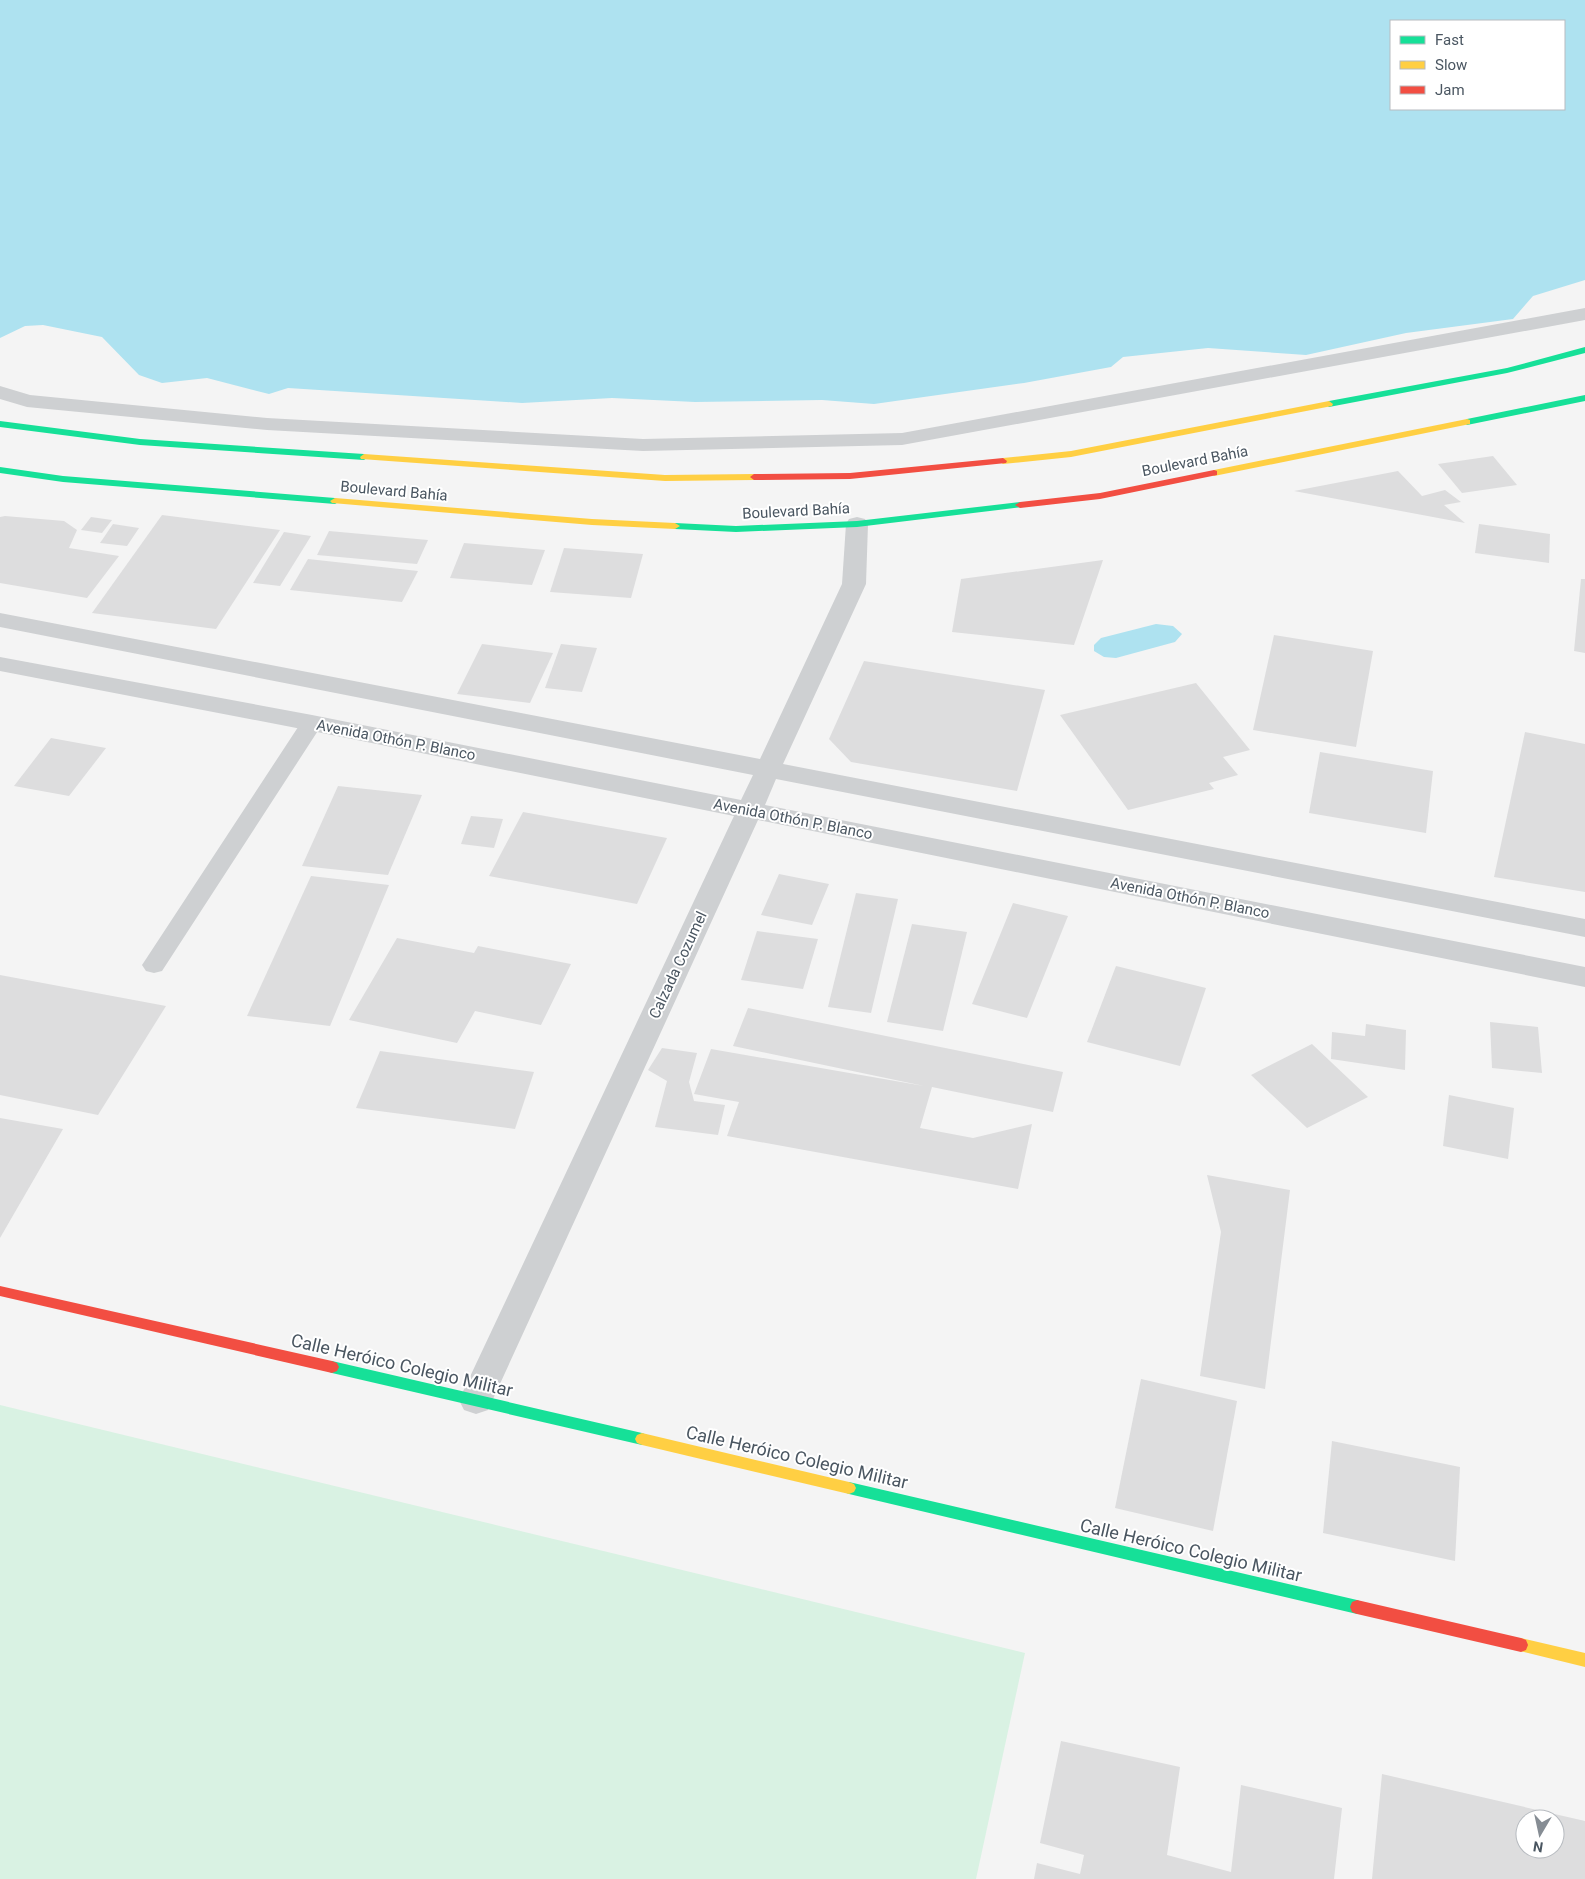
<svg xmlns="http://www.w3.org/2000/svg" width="1585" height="1879" font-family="Roboto,sans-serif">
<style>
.green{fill:#d9f2e3}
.water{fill:#aee2f0;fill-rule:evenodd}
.building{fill:#ddddde;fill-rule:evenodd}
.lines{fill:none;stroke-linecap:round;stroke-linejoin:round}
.lane{fill:#ced0d2;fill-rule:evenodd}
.street{fill:#ced0d2;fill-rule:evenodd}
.fast{fill:#16e098;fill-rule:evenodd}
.slow{fill:#ffcf43;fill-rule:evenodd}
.jam{fill:#f24e42;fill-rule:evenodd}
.labels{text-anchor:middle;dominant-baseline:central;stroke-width:4;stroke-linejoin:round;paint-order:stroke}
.street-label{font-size:15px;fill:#4a5661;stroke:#fff}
.near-street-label{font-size:18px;fill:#4a5661;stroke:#fff}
</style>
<rect width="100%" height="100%" fill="#f4f4f4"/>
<polygon class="green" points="0,1405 1025,1653 976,1879 0,1879"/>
<g class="water">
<path d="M0 0H1585V280L1533 296 1513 319 1406 333 1306 355 1208 348 1123 357 1111 367 1024 383 874 404 822 400 695 402 612 398 522 403 288 388 269 394 207 378 162 383 139 375 102 337 43 325 25 326 0 338ZM1391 21H1564V109H1391Z"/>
<polygon points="1156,624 1173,626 1182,634 1175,642 1116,658 1104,657 1094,651 1094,645 1101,638"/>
</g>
<g class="building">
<polygon points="1493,456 1517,485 1462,493 1438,464"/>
<polygon points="1398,471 1422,496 1445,490 1461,502 1444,505 1465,523 1294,491"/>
<polygon points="162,515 280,530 216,629 92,613"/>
<polygon points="5,516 64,521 77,530 69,548 119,556 87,598 0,583 0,517"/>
<polygon points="91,517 112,520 102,533 81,530"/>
<polygon points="113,524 139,528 127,546 100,543"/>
<polygon points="1479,524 1550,534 1549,563 1475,553"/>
<polygon points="329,531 428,540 417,564 317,555"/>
<polygon points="284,532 311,536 280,586 253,583"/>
<polygon points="464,543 545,550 532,585 450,578"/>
<polygon points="564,548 643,554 631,598 550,592"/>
<polygon points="308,559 418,571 402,602 290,590"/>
<polygon points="1103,560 1074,645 952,632 961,579"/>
<polygon points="1581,579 1585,579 1585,653 1574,651"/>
<polygon points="1274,635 1373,651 1356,747 1253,730"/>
<polygon points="482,644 553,653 530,703 457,694"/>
<polygon points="561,644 597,648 582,692 545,688"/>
<polygon points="864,661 1045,690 1017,791 851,762 829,739"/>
<polygon points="1196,683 1250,750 1223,757 1238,775 1209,783 1214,789 1128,810 1060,715"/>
<polygon points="1525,732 1585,744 1585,892 1494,877"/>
<polygon points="51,738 106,748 69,796 14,786"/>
<polygon points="1320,752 1433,771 1426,833 1309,813"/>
<polygon points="338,786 422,795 388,875 302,866"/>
<polygon points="523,812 667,838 637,904 489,876"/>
<polygon points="471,816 503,819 494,848 461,844"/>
<polygon points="779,874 829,884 812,925 761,915"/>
<polygon points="311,876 389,885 330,1026 247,1016"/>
<polygon points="856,893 898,899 871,1013 828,1007"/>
<polygon points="1013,903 1068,916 1027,1018 972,1004"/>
<polygon points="912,924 967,932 943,1031 887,1022"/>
<polygon points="757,931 818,939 803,989 741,980"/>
<polygon points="397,938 474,953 478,946 571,964 541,1025 475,1011 457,1043 349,1020"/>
<polygon points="1116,966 1206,988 1180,1066 1087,1042"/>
<polygon points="0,975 166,1006 98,1115 0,1095"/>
<polygon points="748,1008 1063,1072 1053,1112 932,1087 920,1128 973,1138 1032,1124 1018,1189 727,1136 739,1102 694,1094 711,1049 924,1086 733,1046"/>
<polygon points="1490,1022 1538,1027 1542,1073 1492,1068"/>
<polygon points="1366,1024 1406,1030 1405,1070 1331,1059 1332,1032 1365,1036"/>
<polygon points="1312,1044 1368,1097 1307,1128 1251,1075"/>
<polygon points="662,1048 697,1053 689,1082 694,1101 725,1105 718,1135 655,1127 667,1081 648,1070"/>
<polygon points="380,1051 534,1072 515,1129 356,1108"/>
<polygon points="1449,1095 1514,1108 1508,1159 1443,1146"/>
<polygon points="0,1118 63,1129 0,1238"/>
<polygon points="1207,1175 1290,1190 1265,1389 1200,1376 1221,1232"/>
<polygon points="1141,1379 1237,1401 1213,1531 1115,1508"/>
<polygon points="1332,1441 1460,1467 1455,1561 1323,1533"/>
<polygon points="1061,1741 1180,1767 1167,1855 1231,1872 1241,1785 1342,1808 1334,1879 1034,1879 1037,1863 1080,1874 1084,1855 1040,1843"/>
<path d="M1382 1774 1585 1821V1879H1372ZM1525 1819H1555V1849H1525Z"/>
</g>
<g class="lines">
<polygon class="lane" points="312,716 320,718 323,723 162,971 154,973 146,971 142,965 146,959 304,718"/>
<g class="street">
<polygon points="1585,308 1585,320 902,445 643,451 267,430 27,407 0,399 0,386 30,395 267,418 643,439 902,433"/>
<polygon points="857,517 865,519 868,524 866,584 783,764 1585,919 1585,937 776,779 765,805 1585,967 1585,987 758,820 488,1410 476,1414 464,1410 459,1400 734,816 312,731 0,671 0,657 312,715 741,800 753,775 0,627 0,613 760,759 842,584 846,524 849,519"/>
</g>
<g class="fast">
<polygon points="1585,347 1585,353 1507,373 1329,407 1325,404 1329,401 1507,368"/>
<polygon points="1585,395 1585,401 1467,425 1463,422 1467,419"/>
<polygon points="0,421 140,439 364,454 368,457 364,460 140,445 0,427"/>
<polygon points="0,467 63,476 335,498 340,501 335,504 63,482 0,473"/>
<polygon points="1020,502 1025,505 1023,507 857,527 736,532 675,529 670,526 675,523 736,526 857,521"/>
<polygon points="332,1361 642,1433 647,1435 649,1439 647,1443 642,1445 332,1373 327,1371 325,1367 327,1363"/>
<polygon points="849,1482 1357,1600 1362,1602 1364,1607 1362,1612 1357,1614 849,1494 844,1492 842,1488 844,1484"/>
</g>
<g class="slow">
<polygon points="1329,401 1333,404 1332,406 1071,457 1003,464 999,461 1003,458 1071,451"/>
<polygon points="1467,419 1470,420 1470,424 1214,476 1210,473 1214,470"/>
<polygon points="364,454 665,475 754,474 758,477 754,480 665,481 361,459 360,457"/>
<polygon points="335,498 592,519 675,523 680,526 675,529 592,525 332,503 330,501"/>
<polygon points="642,1433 849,1482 854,1484 856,1488 854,1492 849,1494 642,1445 637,1443 635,1439 637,1435"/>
<polygon points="1521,1638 1585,1653 1585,1667 1516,1650 1514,1645 1516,1640"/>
</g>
<g class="jam">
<polygon points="1003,458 1007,461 1006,463 850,479 754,480 750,477 754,474 850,473"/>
<polygon points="1214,470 1217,471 1217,475 1100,499 1020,508 1015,505 1020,502 1100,493"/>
<polygon points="0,1286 332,1361 337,1363 339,1367 337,1371 332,1373 0,1296"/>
<polygon points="1357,1600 1521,1638 1526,1640 1528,1645 1526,1650 1521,1652 1357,1614 1352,1612 1350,1607 1352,1602"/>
</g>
</g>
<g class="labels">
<g class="street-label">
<text transform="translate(1195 461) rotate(-11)">Boulevard Bahía</text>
<text transform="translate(394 491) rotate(5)">Boulevard Bahía</text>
<text transform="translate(796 511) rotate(-3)">Boulevard Bahía</text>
<text transform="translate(396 740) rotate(11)">Avenida Othón P. Blanco</text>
<text transform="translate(793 819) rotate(11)">Avenida Othón P. Blanco</text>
<text transform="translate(1190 898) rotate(11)">Avenida Othón P. Blanco</text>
<text transform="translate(678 965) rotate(-65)">Calzada Cozumel</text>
</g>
<g class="near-street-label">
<text transform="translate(402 1365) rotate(13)">Calle Heróico Colegio Militar</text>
<text transform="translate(797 1457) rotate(13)">Calle Heróico Colegio Militar</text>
<text transform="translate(1191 1550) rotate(13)">Calle Heróico Colegio Militar</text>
</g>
</g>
<rect x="1390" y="20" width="175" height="90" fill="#ffffff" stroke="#b7bbc0"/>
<rect x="1400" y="36" width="25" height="8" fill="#16e098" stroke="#b7bbc0"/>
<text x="1435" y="45" font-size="15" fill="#4a5661">Fast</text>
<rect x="1400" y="61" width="25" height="8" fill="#ffcf43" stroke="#b7bbc0"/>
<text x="1435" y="70" font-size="15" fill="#4a5661">Slow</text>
<rect x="1400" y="86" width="25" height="8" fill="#f24e42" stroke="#b7bbc0"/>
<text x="1435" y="95" font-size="15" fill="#4a5661">Jam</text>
<g transform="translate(1540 1834) rotate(189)"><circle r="24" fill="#ffffff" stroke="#b7bbc0"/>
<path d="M0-4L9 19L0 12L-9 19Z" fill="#868d94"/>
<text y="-8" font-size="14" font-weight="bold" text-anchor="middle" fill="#4a5661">N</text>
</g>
</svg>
